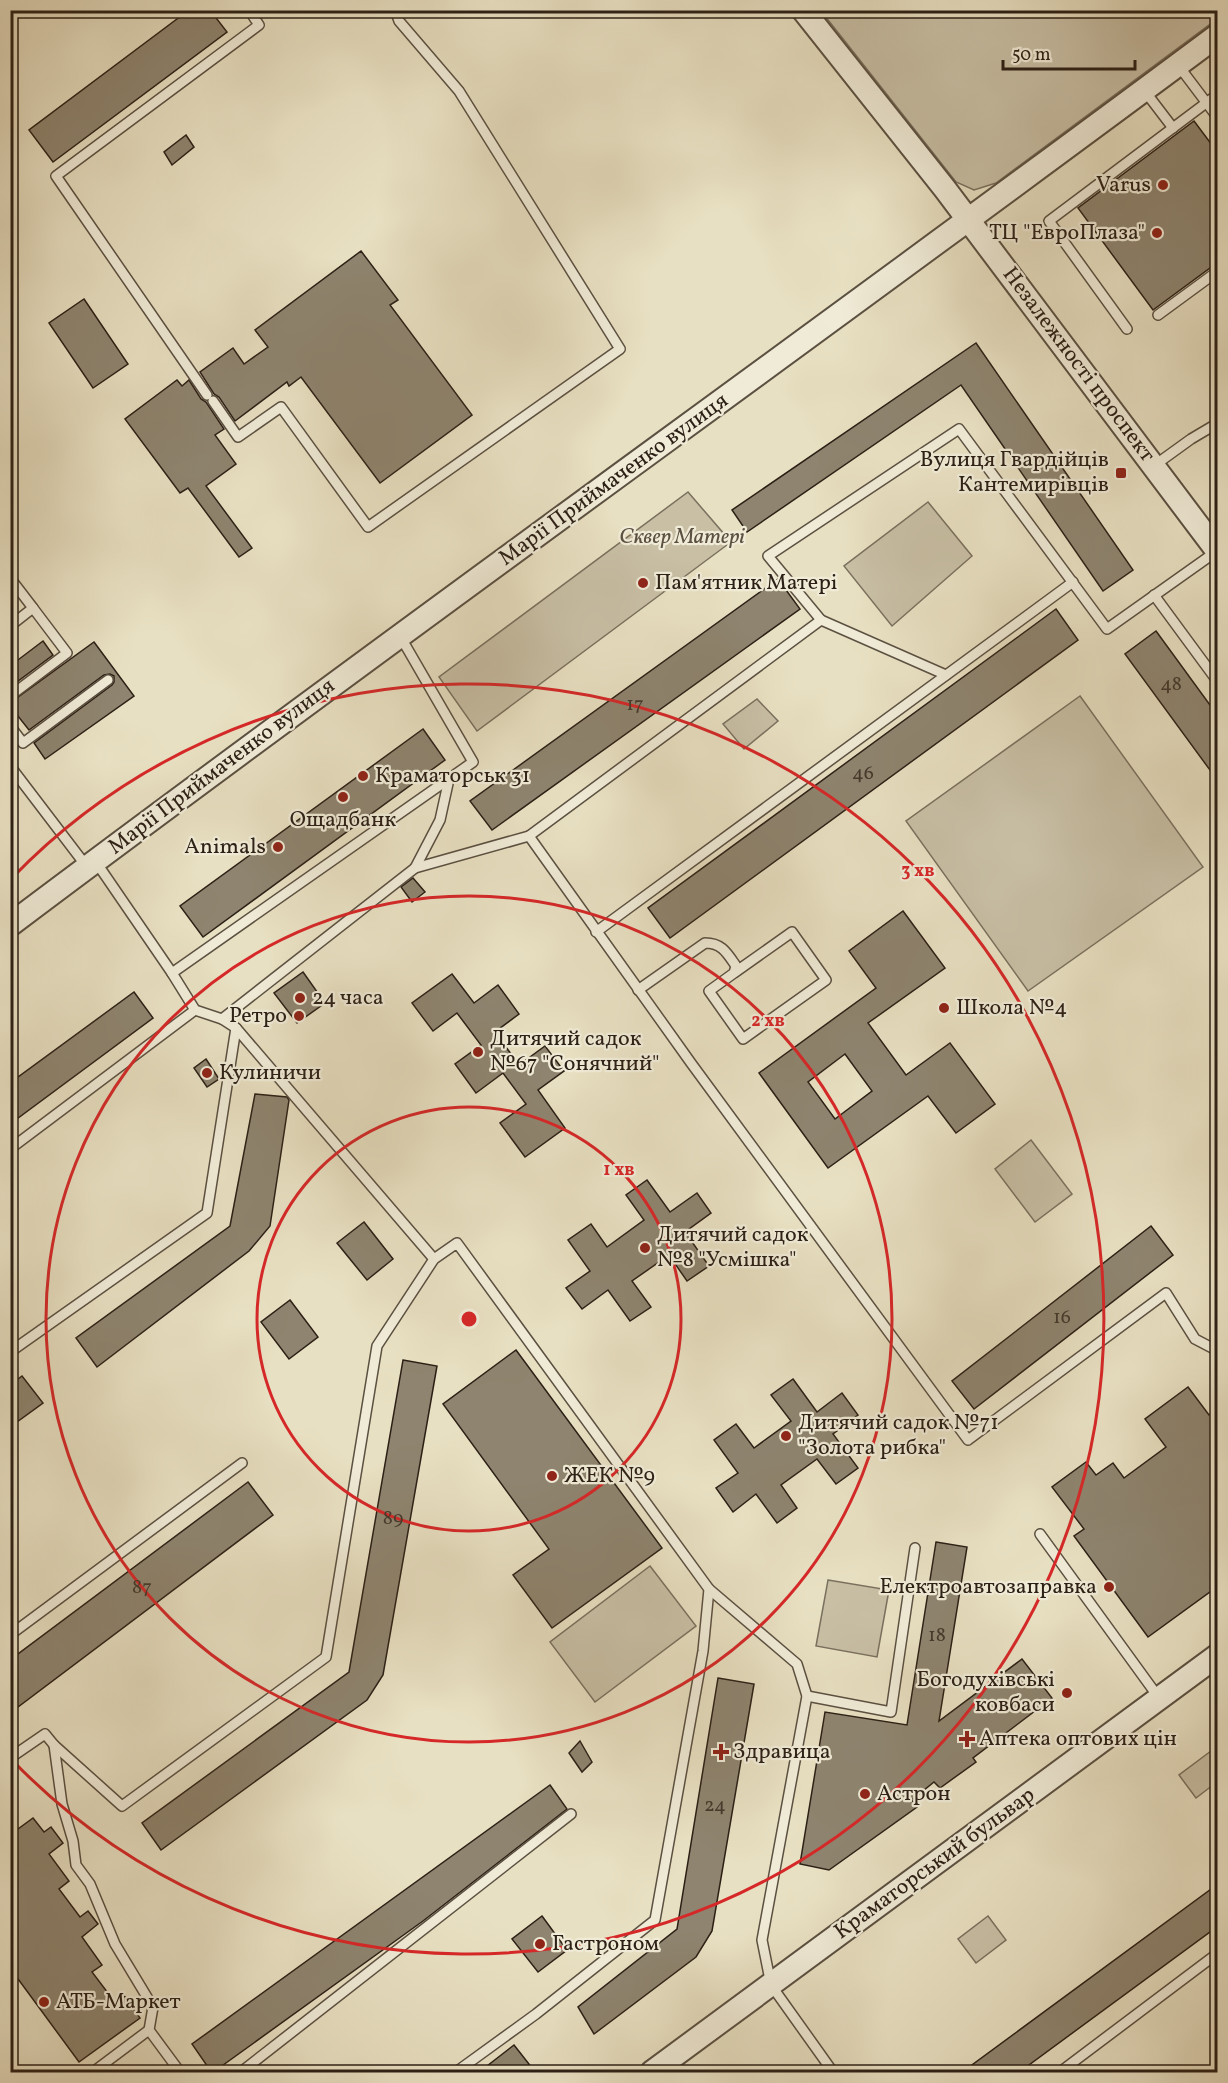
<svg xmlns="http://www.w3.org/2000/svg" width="1228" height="2083" font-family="Vollkorn,serif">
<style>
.green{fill:#c8bfa5;stroke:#7a705e;stroke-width:1.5}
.building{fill:#8e846f;stroke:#2c2016;stroke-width:1.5;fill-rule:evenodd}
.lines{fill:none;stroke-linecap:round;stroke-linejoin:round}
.service-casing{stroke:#5b5041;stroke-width:12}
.tertiary-casing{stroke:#5b5041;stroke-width:26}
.service{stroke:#f0ebd7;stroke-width:9}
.tertiary{stroke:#f0ebd7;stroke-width:22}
.ring{fill:none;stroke:#d62828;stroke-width:3}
.poi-dot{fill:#8f2418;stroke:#f0ebd7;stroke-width:2}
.labels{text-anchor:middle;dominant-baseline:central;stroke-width:4.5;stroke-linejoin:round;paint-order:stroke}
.number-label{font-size:20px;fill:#44392c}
.poi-label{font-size:22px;fill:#2c2016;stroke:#f0ebd7;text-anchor:start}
.street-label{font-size:22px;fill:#2c2016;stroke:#f0ebd7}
.park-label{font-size:22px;font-style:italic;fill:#5b5041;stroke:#f0ebd7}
.centre{fill:#d62828;stroke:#f0ebd7;stroke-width:3}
.ring-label{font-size:18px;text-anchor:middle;font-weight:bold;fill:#d62828;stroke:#f0ebd7;stroke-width:4.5;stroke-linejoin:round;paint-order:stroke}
</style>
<rect width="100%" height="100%" fill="#e8e0c2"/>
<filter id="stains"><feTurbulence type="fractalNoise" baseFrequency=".00333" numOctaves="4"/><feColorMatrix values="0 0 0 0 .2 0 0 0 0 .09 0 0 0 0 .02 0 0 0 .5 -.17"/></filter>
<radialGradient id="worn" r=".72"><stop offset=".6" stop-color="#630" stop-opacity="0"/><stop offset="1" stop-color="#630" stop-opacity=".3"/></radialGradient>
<g class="green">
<polygon points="1217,10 1217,19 996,183 974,190 956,182 821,11"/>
<polygon points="688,492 731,542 477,731 439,677"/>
<polygon points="928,502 972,556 892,626 844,566"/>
<polygon points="1080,696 1203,867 1028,991 906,821"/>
<polygon points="757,699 778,721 744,749 723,724"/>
<polygon points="1031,1140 1072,1194 1035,1222 995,1169"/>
<polygon points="650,1566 696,1626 595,1702 550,1642"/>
<polygon points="828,1580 889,1590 877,1657 816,1646"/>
<polygon points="1215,1748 1217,1751 1217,1782 1196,1798 1179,1775"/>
<polygon points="988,1916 1006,1940 976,1963 958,1939"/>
</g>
<g class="building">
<polygon points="189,10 210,10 227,32 53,162 29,130"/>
<polygon points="1194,121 1218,153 1218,262 1153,310 1078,208"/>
<polygon points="186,135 194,147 172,165 164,152"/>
<polygon points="361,251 398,300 390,305 472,415 380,483 301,377 289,386 287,382 235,421 219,397 214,394 200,372 233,348 244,364 268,347 255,330"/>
<polygon points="84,299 128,364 93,388 49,323"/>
<polygon points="976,343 1133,570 1103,591 961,385 747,532 732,510"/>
<polygon points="177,380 182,386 189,380 201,399 206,402 224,429 215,435 236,464 206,486 252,548 239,557 188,488 180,493 125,419"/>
<polygon points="778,579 800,609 492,830 470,801"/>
<polygon points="1056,609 1078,640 670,938 648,908"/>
<polygon points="1156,631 1218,716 1218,781 1125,654"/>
<polygon points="43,641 53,655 10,687 10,666"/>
<polygon points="94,642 134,696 45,759 34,743 112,685 114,682 114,676 110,674 104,675 29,730 10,706 10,703"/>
<polygon points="423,729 445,760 203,937 180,906"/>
<polygon points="413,878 425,892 412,902 401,887"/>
<path d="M903 911 945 968 868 1023 906 1075 950 1043 995 1104 956 1133 928 1096 828 1168 759 1073 876 988 849 951ZM845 1054 872 1091 835 1119 808 1082Z"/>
<polygon points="303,972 325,1003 297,1023 274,993"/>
<polygon points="452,974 474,1003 498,985 519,1014 495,1032 519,1065 545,1046 564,1071 538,1090 565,1128 525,1157 500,1123 526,1104 503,1073 476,1093 455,1064 481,1045 457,1013 433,1031 412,1003"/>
<polygon points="134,992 153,1018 10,1124 10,1083"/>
<polygon points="206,1059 219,1079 207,1087 194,1068"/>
<polygon points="255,1094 287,1097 289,1100 270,1226 249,1251 97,1367 76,1338 230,1226"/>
<polygon points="647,1180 670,1212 697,1193 711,1213 685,1232 709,1266 687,1281 669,1255 632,1281 651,1307 630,1321 608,1290 582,1309 566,1288 590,1271 568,1240 591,1224 607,1247 644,1220 626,1195"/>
<polygon points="364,1222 393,1259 367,1280 337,1243"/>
<polygon points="1151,1226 1173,1255 974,1409 952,1381"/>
<polygon points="290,1300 318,1337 289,1359 261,1322"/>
<polygon points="516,1350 662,1548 552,1628 513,1575 549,1549 443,1404"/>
<polygon points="403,1360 437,1366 383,1675 367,1700 161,1850 142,1823 349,1672"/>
<polygon points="22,1376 43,1403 10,1427 10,1385"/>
<polygon points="793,1379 817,1412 842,1393 858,1415 833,1434 858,1468 836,1484 817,1459 781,1485 797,1508 777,1523 756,1494 733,1512 716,1488 738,1473 714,1440 736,1424 754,1448 791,1421 771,1395"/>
<polygon points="1188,1387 1209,1415 1218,1408 1218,1586 1148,1637 1074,1536 1084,1529 1052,1487 1086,1462 1096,1475 1113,1463 1124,1478 1166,1447 1145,1419"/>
<polygon points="248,1482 273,1515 10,1713 10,1660"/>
<polygon points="936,1542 967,1547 939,1721 1022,1659 1052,1698 973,1758 976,1762 940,1788 934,1782 912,1800 917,1807 829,1870 800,1864 825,1712 907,1725"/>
<polygon points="718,1678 754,1684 712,1931 696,1957 594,2034 578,2007 677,1929"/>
<polygon points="580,1741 592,1762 582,1772 569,1753"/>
<polygon points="550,1785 567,1809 423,1921 212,2073 192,2044"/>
<polygon points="33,1818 44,1832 51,1827 63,1843 49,1854 69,1881 59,1889 80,1917 88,1911 98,1924 82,1937 102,1965 92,1972 114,2001 123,1994 140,2018 79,2062 10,1968 10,1835"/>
<polygon points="1218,1884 1218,1926 1018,2073 961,2073"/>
<polygon points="542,1916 567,1950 538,1972 512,1939"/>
<polygon points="514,2045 536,2073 478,2073"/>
</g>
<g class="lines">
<defs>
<g id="service">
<polyline points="1178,65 1218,118"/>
<polyline points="1144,90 1173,128"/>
<polyline points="1158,315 1218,271"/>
<polyline points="1127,329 1049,221 1218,94"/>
<polyline points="207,395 56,176 259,25 249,10"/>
<polyline points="213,401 238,437 281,407 368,527 620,349 459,91 399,21 395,10"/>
<polyline points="1155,465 1191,439 1218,423"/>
<polyline points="10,578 33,608 10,626"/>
<polyline points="1154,595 1218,682"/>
<polyline points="821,620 768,556 959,429 1107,629 1217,551"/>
<polyline points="10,696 67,653 33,608"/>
<polyline points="10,726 23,743 108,680"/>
<polyline points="10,766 87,867"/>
<polyline points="529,836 821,620 946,675"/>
<polyline points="96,862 172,973 473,762 400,636"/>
<polyline points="415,868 440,820 449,779"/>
<polyline points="596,932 1073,582"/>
<path d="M638 990 705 943C722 943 727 953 736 966L734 973 709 991 743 1039 826 980 792 932 734 973"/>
<polyline points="222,1019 415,868 529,836 691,1063 968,1440 1166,1293 1195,1339 1218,1351"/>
<polyline points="236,1028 434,1259"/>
<polyline points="10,1149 195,1010"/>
<polyline points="10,1352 207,1213 236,1028 222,1019 195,1010 172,973"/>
<polyline points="1040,1534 1159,1698"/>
<polyline points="709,1589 797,1664 807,1696 762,1940 771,1985 833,2072"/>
<polyline points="10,1635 242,1463"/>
<polyline points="807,1696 891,1712 915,1548"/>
<polyline points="54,1745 62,1804 73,1841 76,1865 90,1884 115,1944 153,2007 149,2030 180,2072"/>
<polyline points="10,1758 45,1734 54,1745 122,1806 326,1657 377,1346 434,1259 457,1243 709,1589 703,1651 655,1920 536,2014 456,2072"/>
<polyline points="93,2072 149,2030"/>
<polyline points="241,2072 571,1814"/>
<polyline points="1060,2072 1218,1953"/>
</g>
<g id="tertiary">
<polyline points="803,10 945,189 1218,552"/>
<path d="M10 925C410 624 817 334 1218 35"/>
<polyline points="652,2072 1218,1655"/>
</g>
</defs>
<use href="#service" class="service-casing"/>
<use href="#tertiary" class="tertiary-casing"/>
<use href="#service" class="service"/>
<use href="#tertiary" class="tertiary"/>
</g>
<g class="ring">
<circle cx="469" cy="1319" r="212"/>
<circle cx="469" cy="1319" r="423"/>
<path d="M12 878A635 635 0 1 1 12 1760"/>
</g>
<g class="poi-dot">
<circle cx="1163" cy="185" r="6"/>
<circle cx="1157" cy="233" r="6"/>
<rect x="1115" y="467" width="12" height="12" rx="3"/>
<circle cx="643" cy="583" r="6"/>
<circle cx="363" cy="776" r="6"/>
<circle cx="343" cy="797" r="6"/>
<circle cx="278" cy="847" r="6"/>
<circle cx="300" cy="998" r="6"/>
<circle cx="944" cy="1008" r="6"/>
<circle cx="299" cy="1016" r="6"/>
<circle cx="478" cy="1052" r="6"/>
<circle cx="207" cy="1073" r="6"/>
<circle cx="645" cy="1248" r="6"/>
<circle cx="786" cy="1436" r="6"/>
<circle cx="552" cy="1476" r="6"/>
<circle cx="1109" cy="1587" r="6"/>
<circle cx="1067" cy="1693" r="6"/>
<path d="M964 1730h6v6h6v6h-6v6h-6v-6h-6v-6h6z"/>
<path d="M718 1743h6v6h6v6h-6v6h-6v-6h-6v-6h6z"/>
<circle cx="865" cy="1794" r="6"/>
<circle cx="540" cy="1944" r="6"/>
<circle cx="44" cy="2002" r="6"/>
</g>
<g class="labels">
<g class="number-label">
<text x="1171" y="685">48</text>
<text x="635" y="705">17</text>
<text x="863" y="774">46</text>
<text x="1062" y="1318">16</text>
<text x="393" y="1519">89</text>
<text x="142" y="1588">87</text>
<text x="937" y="1636">18</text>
<text x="715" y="1806">24</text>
</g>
<g class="poi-label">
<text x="1151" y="185" text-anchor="end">Varus</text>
<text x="1145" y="233" text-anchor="end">ТЦ "ЕвроПлаза"</text>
<text x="1109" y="460" text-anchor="end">Вулиця Гвардійців<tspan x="1109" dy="25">Кантемирівців</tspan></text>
<text x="655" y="583">Пам'ятник Матері</text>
<text x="375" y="776">Краматорськ 31</text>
<text x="343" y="820" text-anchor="middle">Ощадбанк</text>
<text x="266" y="847" text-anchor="end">Animals</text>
<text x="312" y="998">24 часа</text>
<text x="956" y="1008">Школа №4</text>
<text x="287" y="1016" text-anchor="end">Ретро</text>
<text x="490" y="1039">Дитячий садок<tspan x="490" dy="25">№67 "Сонячний"</tspan></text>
<text x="219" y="1073">Кулиничи</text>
<text x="657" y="1235">Дитячий садок<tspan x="657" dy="25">№8 "Усмішка"</tspan></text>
<text x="798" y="1423">Дитячий садок №71<tspan x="798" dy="25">"Золота рибка"</tspan></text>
<text x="564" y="1476">ЖЕК №9</text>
<text x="1097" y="1587" text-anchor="end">Електроавтозаправка</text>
<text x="1055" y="1680" text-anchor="end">Богодухівські<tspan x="1055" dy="25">ковбаси</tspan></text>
<text x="979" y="1739">Аптека оптових цін</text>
<text x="733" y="1752">Здравица</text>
<text x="877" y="1794">Астрон</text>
<text x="552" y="1944">Гастроном</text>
<text x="56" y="2002">АТБ-Маркет</text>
</g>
<g class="street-label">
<text transform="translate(1078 365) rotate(53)">Незалежності проспект</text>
<text transform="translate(614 480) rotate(-36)">Марії Приймаченко вулиця</text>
<text transform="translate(222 767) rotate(-37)">Марії Приймаченко вулиця</text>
<text transform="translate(935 1864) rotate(-36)">Краматорський бульвар</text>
</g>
<g class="park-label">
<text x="682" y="537">Сквер Матері</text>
</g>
</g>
<circle cx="469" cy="1319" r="9" class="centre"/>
<g class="ring-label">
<text x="918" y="876">3 хв</text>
<text x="768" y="1026">2 хв</text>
<text x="619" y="1175">1 хв</text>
</g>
<rect width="1228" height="2083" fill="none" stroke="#e8e0c2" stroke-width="36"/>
<rect x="12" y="12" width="1204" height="2059" fill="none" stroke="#2c2016" stroke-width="3"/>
<rect x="18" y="18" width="1192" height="2047" fill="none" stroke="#2c2016" stroke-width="1.5"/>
<path d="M1003 60v9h132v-9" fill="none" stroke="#2c2016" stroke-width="3"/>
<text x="1012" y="60" font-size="18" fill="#2c2016" stroke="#f0ebd7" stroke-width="4.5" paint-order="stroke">50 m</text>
<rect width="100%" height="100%" filter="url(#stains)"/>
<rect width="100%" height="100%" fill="url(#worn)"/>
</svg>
